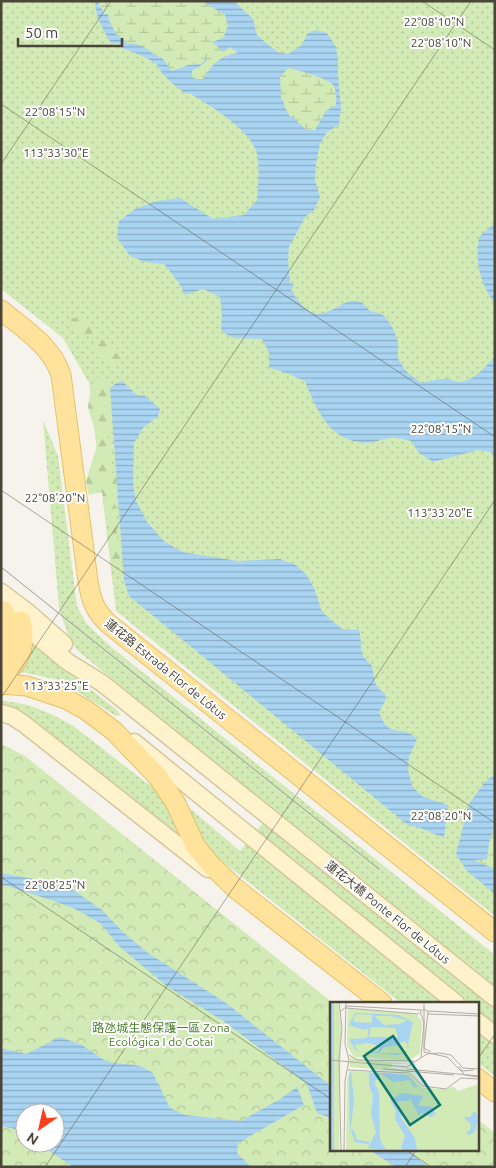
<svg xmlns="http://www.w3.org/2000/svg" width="496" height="1168" font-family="Ubuntu,'Noto Sans SC',sans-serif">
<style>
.grass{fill:url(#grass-dots)}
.forest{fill:url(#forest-firs)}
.wetland{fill:url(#wetland-marsh)}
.park{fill:url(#park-crowns);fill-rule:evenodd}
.water{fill:url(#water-rules);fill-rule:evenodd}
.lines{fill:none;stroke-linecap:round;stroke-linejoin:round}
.secondary-casing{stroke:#d6c79b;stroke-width:19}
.primary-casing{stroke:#e6c16a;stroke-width:21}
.secondary{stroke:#fff3cd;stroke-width:16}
.primary{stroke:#ffe39c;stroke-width:19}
.tram{stroke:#9a9a9a;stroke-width:1}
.ticks{fill:none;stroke:#4b4439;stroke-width:1;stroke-opacity:0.45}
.labels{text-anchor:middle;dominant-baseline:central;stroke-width:4;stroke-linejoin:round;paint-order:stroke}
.street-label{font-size:12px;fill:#4b4439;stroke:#fff}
.park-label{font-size:12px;fill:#4a7f2a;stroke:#fff}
.inset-river{fill:none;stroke:#a9d4f2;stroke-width:2.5}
.inset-road{fill:none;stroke:#b2ada4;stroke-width:1}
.view{fill:#0f766e;fill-opacity:0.15;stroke:#0f766e;stroke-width:2.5}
.inset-edge{fill:none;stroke:#4b4439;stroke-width:2.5}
.ticks-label{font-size:12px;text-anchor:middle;fill:#4b4439;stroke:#fff;stroke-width:4;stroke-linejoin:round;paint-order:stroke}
</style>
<defs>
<pattern id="grass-dots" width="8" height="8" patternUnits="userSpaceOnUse" patternTransform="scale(1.25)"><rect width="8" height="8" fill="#d2eab5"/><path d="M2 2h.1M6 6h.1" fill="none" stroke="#b6ca9c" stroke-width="1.8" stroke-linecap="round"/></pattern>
<pattern id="forest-firs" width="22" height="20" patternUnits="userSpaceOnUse" patternTransform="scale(1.25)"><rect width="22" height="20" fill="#d2eab5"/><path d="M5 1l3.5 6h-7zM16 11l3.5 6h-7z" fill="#b6ca9c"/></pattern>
<pattern id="wetland-marsh" width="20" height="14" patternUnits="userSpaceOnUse" patternTransform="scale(1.25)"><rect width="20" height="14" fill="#d2eab5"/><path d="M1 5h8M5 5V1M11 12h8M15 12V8" fill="none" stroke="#b6ca9c"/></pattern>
<pattern id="park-crowns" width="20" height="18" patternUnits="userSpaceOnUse" patternTransform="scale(1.25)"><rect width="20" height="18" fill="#d2eab5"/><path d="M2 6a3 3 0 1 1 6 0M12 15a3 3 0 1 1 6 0" fill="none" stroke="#b6ca9c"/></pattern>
<pattern id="water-rules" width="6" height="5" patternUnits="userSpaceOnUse" patternTransform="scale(1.25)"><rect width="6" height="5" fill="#a9d4f2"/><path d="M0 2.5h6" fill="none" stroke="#8caec5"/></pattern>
</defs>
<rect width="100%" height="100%" fill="#f6f3ec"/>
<g class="grass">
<polygon points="1,1 495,1 495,916 116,611 89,383 63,338 1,289"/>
<polygon points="43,420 58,456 77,606 86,623 110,646 495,955 495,1076 477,1062 477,1003 401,1003 209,851 173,831 15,708 1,703 1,700 28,705 49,713 72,725 144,781 186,805 240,851 274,810 79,652 70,641 59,608"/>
<polygon points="32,645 38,648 117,710 121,715 116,716 59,680 17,671"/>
</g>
<g class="forest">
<path d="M68 318C81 318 89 320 97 332 82 339 76 330 68 318Z"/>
<path d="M102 339 121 358 115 367C105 362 95 354 93 343Z"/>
<polygon points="93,375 108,384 112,421 107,436 111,446 112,472 119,482 115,498 117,537 121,559 115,574 110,565 110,531 102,492 89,495 86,481 98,442 88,407"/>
</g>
<g class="wetland">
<path d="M100 1H202L225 15 228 26 223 38 213 42 230 47 239 53C221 55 213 64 203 79L191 77 192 71C198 67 205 66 206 59L201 64 188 65 172 72 162 58 157 57 144 47 128 44 119 35H117L98 6Z"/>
<path d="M288 68C296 69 329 79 333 85 337 91 336 98 336 105L326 111 315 130H306L294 118 290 117 284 105 283 100 281 99V79L280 77Z"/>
<polygon points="495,826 495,869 473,859 487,859 489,843"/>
</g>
<path class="park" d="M1 744 25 756 333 1003H331V1149H477V1119L495 1133V1167H1ZM25 1113H55V1143H25Z"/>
<g class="water">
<path d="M95 1H100L98 6 101 7 104 14H108L109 21 117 35H119L128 44C142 41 151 55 162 58L172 71 188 65 201 64 207 58 206 62 192 71V77L196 79H203C214 63 219 56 238 53L230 47 224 52 212 42 223 38 228 26 225 15 202 1H234L253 19 257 35 277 52 288 54 302 45 307 34 315 30 327 33 336 47 338 60V75L341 107 339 125 327 132 320 144 316 163 315 180 320 197 314 210 305 217 289 247 288 260 290 283 294 285 291 290C322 342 337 291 362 303 365 304 367 309 370 311 373 313 378 312 381 314 390 319 396 334 398 343 399 349 396 357 400 362 405 371 413 378 422 383 431 381 439 378 449 379 452 380 457 382 460 382 474 381 486 366 495 357V462L491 452 478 450 433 462 419 453 411 441C405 440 398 437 392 438 383 438 374 443 366 443 329 441 317 411 305 381L281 371 269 368V353L262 339 233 338 221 331 222 316 220 297 203 289 185 295 179 283 164 264 145 262 130 256 117 238 119 221 135 209 157 201 180 198 213 219 244 215 257 200C258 185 260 169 257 154 252 130 209 105 189 93L186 94C179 89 168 80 162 73 160 71 160 68 158 66 151 58 132 52 122 48L119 43H111C103 30 95 16 95 1ZM288 68C296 69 329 79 333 85 337 91 336 98 336 105L326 111 315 130H306L292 116 290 117 284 105 283 99H281L280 77Z"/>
<path d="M495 223V305C480 281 475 265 479 237Z"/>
<path d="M122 381 137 395H144L160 409 158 416 143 428 134 443 133 483 136 501 147 522 164 541 182 552 238 561 280 559 296 565 306 574 314 588 322 612 342 629 359 630C364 651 355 649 372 666 374 679 374 686 385 694L386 699 379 712C389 742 404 723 417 739L409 757 408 769 412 786 423 797 448 805 444 838 418 827 409 826 129 596 124 580 110 388 115 384Z"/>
<polygon points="495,774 495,826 489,843 487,859 474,860 495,869 495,894 467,871 456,854 469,804 484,783"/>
<polygon points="1,873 39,880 73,890 102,910 124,933 148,953 226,1003 331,1086 331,1118 317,1113 307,1084 222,1020 168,987 119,946 100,923 75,909 54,901 7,886 1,886"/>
<polygon points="60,1037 82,1045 107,1062 140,1066 152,1072 170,1108 185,1115 241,1121 280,1099 297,1087 304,1105 238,1143 237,1153 251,1167 73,1167 38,1143 55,1143 55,1113 25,1113 25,1134 19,1130 1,1126 1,1048 26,1054"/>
<polygon points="368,1149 407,1149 428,1167 396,1167"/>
</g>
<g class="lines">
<defs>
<g id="secondary">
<polyline points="1,592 29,613 64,644"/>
<polyline points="15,618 68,662 102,683 495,998"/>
<polyline points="1,713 12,716 24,724 208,869"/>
<polyline points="134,742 456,1003"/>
<polyline points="477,1021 495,1035"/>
</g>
<g id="primary">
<path d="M1 310C24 329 52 346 61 375L88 581C91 600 95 612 110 625L495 932"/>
<path d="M1 657C15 643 10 628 4 611"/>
<path d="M1 678C20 664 27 643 21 621"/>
<polyline points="1,684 27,686 66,699 86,710 114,731 158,777 175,802 196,847 211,865 236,889 382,1003"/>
<polyline points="477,1078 495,1092"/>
</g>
</defs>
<use href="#secondary" class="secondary-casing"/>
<use href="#primary" class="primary-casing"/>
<use href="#secondary" class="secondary"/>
<use href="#primary" class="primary"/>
<polyline class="tram" points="1,567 379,869"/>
</g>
<path class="ticks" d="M422 1 495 50M1 104 495 437M1 164 111 1M1 490 495 823M1 698 471 1M1 877 331 1099M477 1060 495 1034M405 1149 431 1167M45 1167 495 500M405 1167 417 1149"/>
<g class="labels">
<g class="street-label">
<text transform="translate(166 669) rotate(39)">蓮花路 Estrada Flor de Lótus</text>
<text transform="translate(388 912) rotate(39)">蓮花大橋 Ponte Flor de Lótus</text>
</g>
<g class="park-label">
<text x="161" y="1027">路氹城生態保護一區 Zona<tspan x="161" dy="14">Ecológica I do Cotai</tspan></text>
</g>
</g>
<g transform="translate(330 1002)">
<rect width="149" height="149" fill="#f6f3ec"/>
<path d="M20 56 81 62H62L61 66 80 68 90 80 80 70 20 65ZM20 69 79 72 93 86 117 87 123 84 128 89 149 82V148H16L17 77Z" fill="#d2eab5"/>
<path d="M149 114 144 140 129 139 125 135 128 129 139 127 136 131 142 134H132L134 129 129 134 144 136Z" fill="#d2eab5"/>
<path d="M0 0H8L11 24 9 148H0ZM18 7 85 11 92 19 90 51 78 59 24 55 17 44Z" fill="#d2eab5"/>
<path d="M0 0H4V148H0ZM25 11 68 13 83 20 76 51 67 53 26 49 19 37 37 36 39 26 34 28 19 23ZM27 12 42 13V21L24 20 23 16ZM44 14H60L77 18 70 22 54 23ZM41 25 65 26 68 35H39ZM74 39 79 44 74 51H49L54 45 65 44ZM38 41 50 44 48 50 28 49 24 43ZM21 69 24 100 20 132 19 74ZM31 70 49 71 50 74 44 80 49 90 50 138 56 148 38 146 46 130 41 112 43 93 39 84V71ZM50 71 78 73 88 85H84L80 78 63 80ZM72 91 93 94 88 103 102 105 106 112 101 115 91 111 89 114 81 98 67 100 66 104 72 108 71 116 85 136 87 148H73L71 145 75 134 65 117 66 109 60 98ZM143 110H146L148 119 144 131 138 133 136 129H140L141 122 133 115H140Z" fill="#a9d4f2" fill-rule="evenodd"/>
<path class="inset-river" d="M22 128 26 139 39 141"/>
<path class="inset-road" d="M9 0 12 26 9 58 11 148M94 0V50L117 55 135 73 149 75M16 6 89 12M98 9 149 12M10 10 17 4 91 8M98 12 149 14M19 53 27 58 84 59M91 55 94 20 90 10 94 7 98 10 94 46 101 50M0 58 77 65 97 52 110 51 121 53 133 66 149 67M129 64 132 69 144 68M53 67 124 73M77 67 149 74M18 68 79 71 93 84 116 87 131 76 149 77M14 148 15 79 19 58 15 42 16 0"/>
<path class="view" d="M63 34 110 103 80 123 34 54Z"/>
<rect width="149" height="149" class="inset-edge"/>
</g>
<g class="ticks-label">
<text x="434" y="26">22°08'10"N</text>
<text x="441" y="47">22°08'10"N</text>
<text x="55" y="116">22°08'15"N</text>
<text x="56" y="157">113°33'30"E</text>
<text x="441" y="433">22°08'15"N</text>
<text x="55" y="502">22°08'20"N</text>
<text x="440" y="517">113°33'20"E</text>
<text x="56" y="690">113°33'25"E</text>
<text x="441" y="820">22°08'20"N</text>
<text x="55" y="889">22°08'25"N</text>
</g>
<rect width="496" height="1168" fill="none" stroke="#4b4439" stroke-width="5"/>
<g transform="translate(40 1128) rotate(214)"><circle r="24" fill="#ffffff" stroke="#b7b4b0"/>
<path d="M0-4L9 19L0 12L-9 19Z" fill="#fc3f1d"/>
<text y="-8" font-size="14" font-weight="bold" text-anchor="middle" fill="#4b4439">N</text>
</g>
<path d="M18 38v8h104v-8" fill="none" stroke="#4b4439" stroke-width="2.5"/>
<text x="25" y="38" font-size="15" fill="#4b4439" stroke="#ffffff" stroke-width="4" paint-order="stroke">50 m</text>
</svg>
